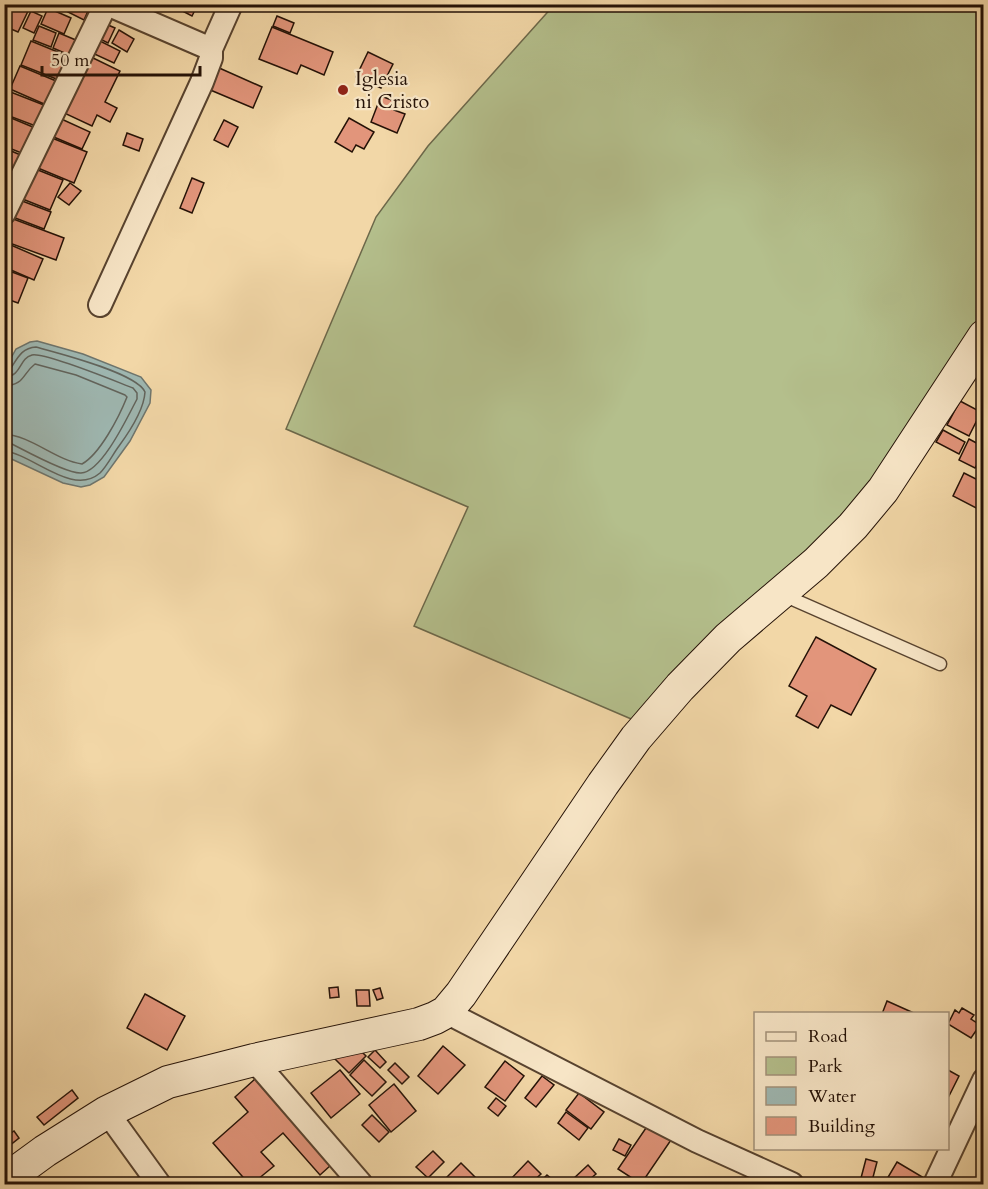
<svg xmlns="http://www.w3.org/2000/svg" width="988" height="1189" font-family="Cardo,serif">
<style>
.green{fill:#b4bf8c;stroke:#6c684a;stroke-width:1.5}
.water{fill:#9eb7b1;stroke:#6e756d;stroke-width:1.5}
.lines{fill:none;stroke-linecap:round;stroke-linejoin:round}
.shore{stroke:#62645c;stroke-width:1.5}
.building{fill:#e2957b;stroke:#251207;stroke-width:1.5}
.lane-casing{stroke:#58432f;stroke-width:15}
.street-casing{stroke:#58432f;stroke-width:26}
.secondary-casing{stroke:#251207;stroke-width:34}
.lane{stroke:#f7e5c6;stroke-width:12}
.street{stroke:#f7e5c6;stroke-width:22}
.secondary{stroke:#f7e5c6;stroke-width:32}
.poi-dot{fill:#8f2418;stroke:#f7e5c6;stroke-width:2}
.labels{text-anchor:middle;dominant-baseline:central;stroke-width:4.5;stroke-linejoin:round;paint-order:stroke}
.poi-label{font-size:20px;fill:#251207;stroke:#f7e5c6;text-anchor:start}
</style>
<rect width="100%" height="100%" fill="#f2d7a7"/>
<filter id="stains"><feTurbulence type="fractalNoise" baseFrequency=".00333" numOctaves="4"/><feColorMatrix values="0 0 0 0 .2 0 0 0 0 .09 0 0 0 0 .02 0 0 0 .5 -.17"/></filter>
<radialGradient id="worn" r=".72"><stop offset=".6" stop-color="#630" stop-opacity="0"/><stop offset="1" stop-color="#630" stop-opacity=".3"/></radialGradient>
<polygon class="green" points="554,5 983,5 983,312 904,444 863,502 636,721 414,626 468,507 286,429 376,217 428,146"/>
<polygon class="water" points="37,341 83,354 141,377 151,390 150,403 130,441 104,477 90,485 81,487 63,483 5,456 5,369 16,349 30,342"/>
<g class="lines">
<g class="shore">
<path d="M4 370 11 368C18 357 22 348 36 347 58 353 137 373 145 392 144 410 130 431 119 446 113 454 107 466 100 473 72 497 33 454 4 451"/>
<path d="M4 377C23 376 18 359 32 355 45 352 117 382 133 388L137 393V399C128 416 102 472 81 473 67 474 26 451 12 444L4 443"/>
<path d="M4 386C25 385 22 374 35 364L76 375 125 395 127 397C119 417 100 454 82 464 55 460 32 436 4 434"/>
</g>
</g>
<g class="building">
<polygon points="4,4 19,4 29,9 18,32 4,26"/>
<polygon points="52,4 91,4 84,20"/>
<polygon points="169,4 198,4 192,16"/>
<polygon points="48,8 71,18 64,34 41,24"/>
<polygon points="31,11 42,16 34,33 23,28"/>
<polygon points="277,16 294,23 290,33 273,26"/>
<polygon points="101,22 115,28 108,43 94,36"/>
<polygon points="39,26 56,33 51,47 33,40"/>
<polygon points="272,27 333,52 324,75 301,65 297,74 259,59"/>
<polygon points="119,30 134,39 127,52 112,43"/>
<polygon points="59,33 83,43 76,58 53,48"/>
<polygon points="96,39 120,51 114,63 90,52"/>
<polygon points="31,41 75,59 64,82 21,65"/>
<polygon points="368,52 393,64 381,88 356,77"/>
<polygon points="89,56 120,71 105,102 117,108 110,122 97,115 92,126 62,112"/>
<polygon points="20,66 61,83 51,107 10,89"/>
<polygon points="217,67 262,87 253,108 208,89"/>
<polygon points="8,91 49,107 41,128 4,114 4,100"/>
<polygon points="381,96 397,102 394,110 405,114 397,133 371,122"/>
<polygon points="4,115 40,130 29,156 4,146"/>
<polygon points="57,117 90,132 82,149 49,135"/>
<polygon points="349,118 374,132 364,149 356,145 352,152 335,142"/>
<polygon points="224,120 238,127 228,147 214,140"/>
<polygon points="127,133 143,139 139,151 123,145"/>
<polygon points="47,136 87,152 74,183 33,166"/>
<polygon points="4,148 23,156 16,171 4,166"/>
<polygon points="33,168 63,180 50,210 20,198"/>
<polygon points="192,178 204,183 192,213 180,208"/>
<polygon points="70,183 81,191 69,205 58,197"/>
<polygon points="17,199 51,212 44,229 10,216"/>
<polygon points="8,217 64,238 56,260 4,241 4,225"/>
<polygon points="4,242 43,259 34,280 4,267"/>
<polygon points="4,269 28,278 18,303 4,298"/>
<polygon points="960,401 981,412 969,436 947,425"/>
<polygon points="943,430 965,442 959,454 936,442"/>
<polygon points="969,439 984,447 984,452 975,468 959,460"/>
<polygon points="964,473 984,483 984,512 953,496"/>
<polygon points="984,516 984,533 977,530"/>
<polygon points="816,637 876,669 851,715 831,705 818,728 796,716 807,696 789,686"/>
<polygon points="338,987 339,997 330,998 329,988"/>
<polygon points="380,988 383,998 377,1000 373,990"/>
<polygon points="356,990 369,990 370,1006 357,1006"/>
<polygon points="145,994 185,1016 167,1050 127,1028"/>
<polygon points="887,1001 916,1014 882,1014"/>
<polygon points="962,1008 974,1015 971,1019 980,1025 971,1038 948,1024 955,1010 959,1013"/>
<polygon points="351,1041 366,1056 349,1073 334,1058"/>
<polygon points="443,1046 465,1065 438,1094 418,1076"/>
<polygon points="375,1050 386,1062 380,1068 368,1057"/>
<polygon points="364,1060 386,1082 372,1096 350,1075"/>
<polygon points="505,1061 524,1076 505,1101 485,1087"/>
<polygon points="395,1063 409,1077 402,1084 388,1070"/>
<polygon points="340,1070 360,1094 331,1118 311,1093"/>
<polygon points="948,1070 959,1076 948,1098"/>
<polygon points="542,1076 554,1085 536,1107 525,1098"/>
<polygon points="255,1079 331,1165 320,1175 283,1133 261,1152 274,1166 252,1184 249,1184 213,1143 248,1112 235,1097"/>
<polygon points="394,1084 416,1111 391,1132 369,1105"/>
<polygon points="72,1090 78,1098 44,1125 37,1117"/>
<polygon points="579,1093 604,1112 591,1129 566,1110"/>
<polygon points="496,1098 506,1106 498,1116 488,1108"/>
<polygon points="566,1112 588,1128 579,1140 558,1123"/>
<polygon points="372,1115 389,1132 379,1142 362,1125"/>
<polygon points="648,1125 671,1140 641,1184 618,1169"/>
<polygon points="14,1131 19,1138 4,1150 4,1138"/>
<polygon points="619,1139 631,1145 625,1156 613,1150"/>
<polygon points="433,1151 444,1162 428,1178 416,1167"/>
<polygon points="866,1159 877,1162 872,1181 861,1178"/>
<polygon points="528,1161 541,1174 530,1184 511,1184 508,1182"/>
<polygon points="897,1162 924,1178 920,1184 884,1184"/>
<polygon points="461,1163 479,1181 476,1184 443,1184 441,1183"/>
<polygon points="588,1165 596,1174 584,1184 575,1184 571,1181"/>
<polygon points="547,1175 558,1184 538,1184"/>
</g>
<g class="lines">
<defs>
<polyline id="lane" points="781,594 940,664"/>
<g id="street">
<polyline points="107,4 211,49 231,4"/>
<polyline points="4,213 106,4"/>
<polyline points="100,305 202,82 211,58 211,49"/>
<polyline points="446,1012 697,1141 792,1184"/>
<polyline points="254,1060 361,1184"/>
<polyline points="107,1112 159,1184"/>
<polyline points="935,1184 984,1080"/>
</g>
<polyline id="secondary" points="4,1181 45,1151 107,1112 168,1082 254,1060 419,1024 435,1018 446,1012 461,994 603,784 636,738 680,687 728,638 816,563 853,526 883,490 984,336"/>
</defs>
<use href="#lane" class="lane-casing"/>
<use href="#street" class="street-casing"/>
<use href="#secondary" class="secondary-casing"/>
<use href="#lane" class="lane"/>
<use href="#street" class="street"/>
<use href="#secondary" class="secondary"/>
</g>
<circle class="poi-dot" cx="343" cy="90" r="6"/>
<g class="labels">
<g class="poi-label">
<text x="355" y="78">Iglesia<tspan x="355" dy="23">ni Cristo</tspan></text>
</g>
</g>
<rect width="988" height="1189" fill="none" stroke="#f2d7a7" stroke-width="24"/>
<rect x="6" y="6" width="976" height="1177" fill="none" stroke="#251207" stroke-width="3"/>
<rect x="12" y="12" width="964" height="1165" fill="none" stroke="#251207" stroke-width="1.5"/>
<rect x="754" y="1012" width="195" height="138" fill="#f7e5c6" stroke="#a3917a" stroke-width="1.5"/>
<rect x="766" y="1032" width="30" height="9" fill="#f7e5c6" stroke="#a3917a" stroke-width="1.5"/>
<text x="808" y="1042" font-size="18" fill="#251207">Road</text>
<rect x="766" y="1057" width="30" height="18" fill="#b4bf8c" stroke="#a3917a" stroke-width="1.5"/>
<text x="808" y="1072" font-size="18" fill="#251207">Park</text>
<rect x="766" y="1087" width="30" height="18" fill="#9eb7b1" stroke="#a3917a" stroke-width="1.5"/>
<text x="808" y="1102" font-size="18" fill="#251207">Water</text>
<rect x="766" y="1117" width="30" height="18" fill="#e2957b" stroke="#a3917a" stroke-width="1.5"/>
<text x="808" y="1132" font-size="18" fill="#251207">Building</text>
<path d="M42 66v9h158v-9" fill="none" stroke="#251207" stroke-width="3"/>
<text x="51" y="66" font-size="18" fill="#251207" stroke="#f7e5c6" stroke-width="4.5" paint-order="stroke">50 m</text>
<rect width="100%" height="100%" filter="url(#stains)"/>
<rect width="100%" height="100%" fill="url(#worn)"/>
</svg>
